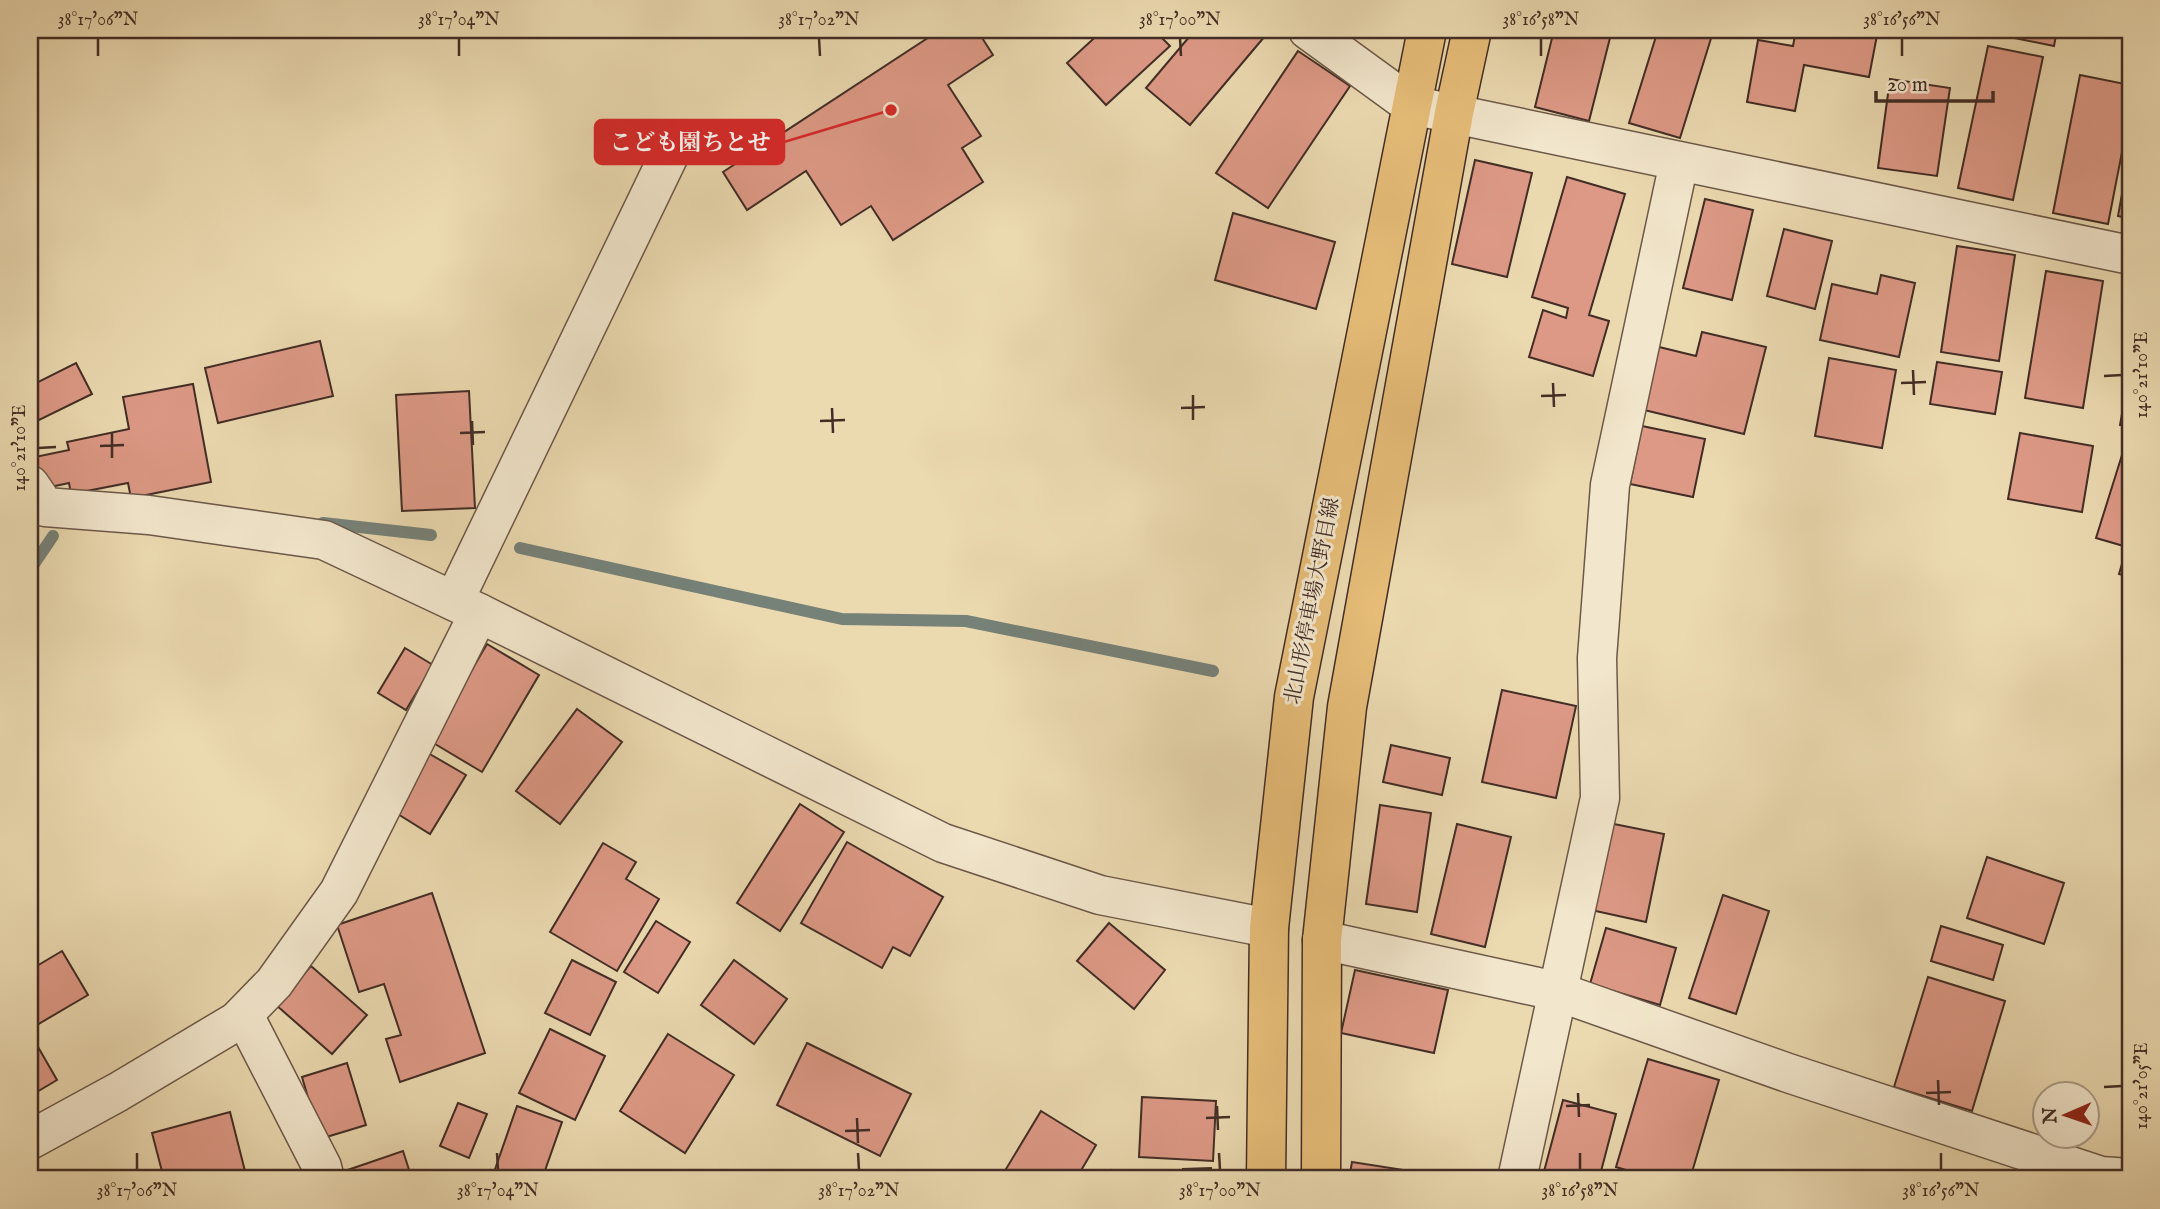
<svg xmlns="http://www.w3.org/2000/svg" width="2160" height="1209" font-family="'IM FELL English','Noto Serif JP',serif">
<style>
.lines{fill:none;stroke-linecap:round;stroke-linejoin:round}
.stream{stroke:#768178;stroke-width:12}
.building{fill:#dd9986;stroke:#422d25;stroke-width:2}
.minor-casing{stroke:#6c5848;stroke-width:41}
.major-casing{stroke:#422d25;stroke-width:41}
.minor{stroke:#f2e6cc;stroke-width:38}
.major{stroke:#e6bc78;stroke-width:38}
.ticks{fill:none;stroke:#422d25;stroke-width:2.5}
.labels{text-anchor:middle;dominant-baseline:central;stroke-width:6;stroke-linejoin:round;paint-order:stroke}
.street-label{font-size:21px;fill:#422d25;stroke:#f2e6cc}
.leader{fill:none;stroke:#d62828;stroke-width:2.5}
.callout-dot{fill:#d62828;stroke:#f2e6cc;stroke-width:2.5}
.callout{fill:#d62828;stroke:#d62828;stroke-width:2.5}
.callout-label{font-size:23px;text-anchor:middle;font-weight:bold;fill:#fff}
.neatline{fill:none;stroke:#422d25;stroke-width:2.5}
.ticks-label{font-size:18px;text-anchor:middle;fill:#422d25}
</style>
<rect width="100%" height="100%" fill="#ebd9b0"/>
<filter id="stains"><feTurbulence type="fractalNoise" baseFrequency=".00286" numOctaves="4"/><feColorMatrix values="0 0 0 0 .2 0 0 0 0 .09 0 0 0 0 .02 0 0 0 .5 -.17"/></filter>
<radialGradient id="worn" r=".72"><stop offset=".6" stop-color="#630" stop-opacity="0"/><stop offset="1" stop-color="#630" stop-opacity=".3"/></radialGradient>
<g class="lines">
<g class="stream">
<polyline points="323,523 431,535"/>
<polyline points="520,548 842,619 966,621 1213,671"/>
<polyline points="30,570 53,536"/>
</g>
</g>
<g class="building">
<polygon points="940,30 977,30 993,55 948,85 981,136 962,148 983,182 893,240 871,206 841,225 806,171 747,210 723,172"/>
<polygon points="1103,30 1154,30 1170,46 1106,105 1067,63"/>
<polygon points="1195,30 1258,30 1265,36 1190,125 1146,88"/>
<polygon points="1554,30 1612,30 1589,121 1535,107"/>
<polygon points="1658,30 1706,30 1713,32 1680,138 1629,123"/>
<polygon points="1796,30 1878,30 1869,77 1804,65 1795,111 1747,102 1758,40 1793,46"/>
<polygon points="1986,30 2057,30 2054,46 1985,32"/>
<polygon points="1988,46 2043,57 2013,200 1958,188"/>
<polygon points="1298,51 1350,86 1268,208 1216,173"/>
<polygon points="2080,75 2130,85 2130,111 2108,224 2053,213"/>
<polygon points="1890,79 1950,88 1937,176 1878,168"/>
<polygon points="2130,150 2130,219 2118,216"/>
<polygon points="1475,160 1532,173 1507,277 1452,264"/>
<polygon points="1567,177 1625,194 1589,315 1609,321 1593,376 1529,357 1543,310 1566,318 1568,308 1532,297"/>
<polygon points="1705,199 1753,210 1732,300 1683,288"/>
<polygon points="1233,213 1335,242 1316,309 1215,280"/>
<polygon points="1784,229 1832,241 1815,309 1767,296"/>
<polygon points="1957,246 2015,255 1999,361 1941,352"/>
<polygon points="2046,271 2103,281 2083,408 2025,398"/>
<polygon points="1881,275 1915,283 1899,357 1820,340 1832,284 1877,294"/>
<polygon points="1702,332 1766,347 1744,434 1640,409 1655,346 1696,356"/>
<polygon points="320,341 333,396 218,423 205,368"/>
<polygon points="1829,358 1896,370 1882,448 1815,436"/>
<polygon points="1937,362 2002,372 1995,414 1930,404"/>
<polygon points="76,363 92,394 35,422 30,412 30,386"/>
<polygon points="193,384 211,482 131,498 128,483 71,494 69,483 41,489 35,457 69,450 67,442 129,429 123,397"/>
<polygon points="469,391 475,508 402,511 396,395"/>
<polygon points="2126,392 2130,393 2130,427 2120,425"/>
<polygon points="1642,426 1705,439 1693,497 1630,484"/>
<polygon points="2020,433 2093,446 2082,512 2008,499"/>
<polygon points="2122,455 2130,458 2130,577 2119,574 2127,547 2096,538"/>
<polygon points="487,644 539,675 482,772 430,741"/>
<polygon points="405,648 433,665 406,710 378,693"/>
<polygon points="1502,690 1576,706 1556,798 1482,782"/>
<polygon points="577,709 622,742 560,824 516,791"/>
<polygon points="1391,745 1450,758 1442,795 1383,782"/>
<polygon points="428,753 466,775 430,834 393,811"/>
<polygon points="800,804 844,832 780,931 737,903"/>
<polygon points="1380,805 1431,813 1417,912 1366,904"/>
<polygon points="1609,823 1664,834 1646,922 1591,910"/>
<polygon points="1457,824 1511,837 1485,947 1431,934"/>
<polygon points="847,842 943,897 910,956 893,947 882,968 801,923"/>
<polygon points="603,843 636,862 626,879 659,899 617,971 550,932"/>
<polygon points="1987,857 2064,883 2044,944 1967,918"/>
<polygon points="432,893 485,1053 400,1082 386,1039 401,1035 384,984 359,992 337,925"/>
<polygon points="1723,895 1769,911 1736,1014 1689,998"/>
<polygon points="656,921 690,942 658,993 624,972"/>
<polygon points="1109,923 1165,970 1134,1009 1077,961"/>
<polygon points="1941,926 2003,945 1993,980 1931,961"/>
<polygon points="1606,928 1676,948 1660,1005 1590,984"/>
<polygon points="62,951 88,995 30,1029 30,970"/>
<polygon points="572,960 616,982 590,1035 545,1013"/>
<polygon points="734,960 787,999 754,1044 701,1005"/>
<polygon points="311,966 367,1015 332,1054 276,1005"/>
<polygon points="1355,970 1448,990 1434,1053 1341,1033"/>
<polygon points="1928,977 2005,1001 1972,1111 1894,1087"/>
<polygon points="550,1029 605,1056 575,1120 519,1093"/>
<polygon points="30,1033 57,1080 30,1096"/>
<polygon points="668,1034 734,1075 685,1153 620,1111"/>
<polygon points="807,1043 911,1094 880,1156 777,1105"/>
<polygon points="1648,1059 1719,1080 1690,1179 1656,1179 1616,1167"/>
<polygon points="347,1063 366,1125 320,1139 302,1077"/>
<polygon points="1142,1097 1216,1101 1213,1161 1139,1157"/>
<polygon points="1563,1100 1616,1114 1599,1179 1542,1179"/>
<polygon points="458,1103 487,1114 469,1158 440,1146"/>
<polygon points="517,1106 562,1122 542,1179 505,1179 493,1175"/>
<polygon points="1041,1111 1096,1145 1076,1179 1000,1179"/>
<polygon points="230,1112 246,1175 229,1179 164,1179 152,1133"/>
<polygon points="403,1151 412,1179 334,1179 333,1175"/>
<polygon points="1352,1162 1423,1173 1422,1179 1349,1179"/>
<polygon points="1211,1168 1212,1179 1184,1179 1183,1169"/>
<polygon points="1112,1170 1133,1179 1108,1179"/>
</g>
<g class="lines">
<defs>
<g id="minor">
<polyline points="1308,30 1411,105 2130,255"/>
<polyline points="30,485 45,507 149,515 324,540 479,613 943,843 1100,895 1269,928"/>
<polyline points="454,601 673,147"/>
<polyline points="1322,940 1556,991 1788,1073 2101,1176 2130,1178"/>
<polyline points="237,1021 250,1027 322,1167 325,1179"/>
<polyline points="30,1140 118,1092 237,1021 274,983 339,892 479,613"/>
<polyline points="1517,1179 1600,798 1597,658 1610,485 1679,162"/>
</g>
<g id="major">
<polyline points="1266,1179 1269,928 1294,697 1427,30"/>
<polyline points="1321,1179 1322,940 1347,707 1454,113 1472,30"/>
</g>
</defs>
<use href="#minor" class="minor-casing"/>
<use href="#major" class="major-casing"/>
<use href="#minor" class="minor"/>
<use href="#major" class="major"/>
</g>
<path class="ticks" d="M98 38V56M459 38V56M819 38 820 56M1180 38 1181 56M1541 38V56M1902 38V56M1913 370 1914 395M2104 376 2122 375M1553 383 1554 407M1901 383 1926 382M1193 395V420M1541 396 1566 395M832 408 833 433M1181 408 1205 407M472 421 473 445M820 421 845 420M112 433V458M460 433 485 432M100 446 124 445M38 448 56 447M1938 1080 1939 1105M2104 1087 2122 1086M1578 1093 1579 1117M1926 1093 1951 1092M1217 1106 1218 1130M1566 1106 1590 1105M857 1118 858 1143M1206 1118 1230 1117M845 1131 870 1130M137 1153V1170M497 1153 498 1170M858 1153 859 1170M1219 1153 1220 1170M1580 1153V1170M1941 1153V1170"/>
<g class="labels">
<g class="street-label">
<text transform="translate(1313 601) rotate(-79)">北山形停車場大野目線</text>
</g>
</g>
<path class="leader" d="M891 110L784 142"/>
<circle class="callout-dot" cx="891" cy="110" r="7"/>
<rect class="callout" x="595" y="120" width="189" height="44" rx="7"/>
<g class="callout-label">
<text x="690" y="150">こども園ちとせ</text>
</g>
<rect width="2160" height="1209" fill="none" stroke="#ebd9b0" stroke-width="77"/>
<g transform="translate(2066 1115) rotate(268)"><circle r="33" fill="#f2e6cc" stroke="#ac9c89" stroke-width="2"/>
<path d="M0-5L12 26L0 18L-12 26Z" fill="#8f2418"/>
<text y="-10" font-size="19" font-weight="bold" text-anchor="middle" fill="#422d25">N</text>
</g>
<path d="M1876 91v10h117v-10" fill="none" stroke="#422d25" stroke-width="3.5"/>
<text x="1887" y="91" font-size="21" fill="#422d25" stroke="#f2e6cc" stroke-width="5" paint-order="stroke">20 m</text>
<rect x="38" y="38" width="2084" height="1132" class="neatline"/>
<g class="ticks-label">
<text x="98" y="25">38°17'06"N</text>
<text x="459" y="25">38°17'04"N</text>
<text x="819" y="25">38°17'02"N</text>
<text x="1180" y="25">38°17'00"N</text>
<text x="1541" y="25">38°16'58"N</text>
<text x="1902" y="25">38°16'56"N</text>
<text transform="translate(2141 375) rotate(-90)" y="6">140°21'10"E</text>
<text transform="translate(19 448) rotate(-90)" y="6">140°21'10"E</text>
<text transform="translate(2141 1086) rotate(-90)" y="6">140°21'05"E</text>
<text x="137" y="1196">38°17'06"N</text>
<text x="498" y="1196">38°17'04"N</text>
<text x="859" y="1196">38°17'02"N</text>
<text x="1220" y="1196">38°17'00"N</text>
<text x="1580" y="1196">38°16'58"N</text>
<text x="1941" y="1196">38°16'56"N</text>
</g>
<rect width="100%" height="100%" filter="url(#stains)"/>
<rect width="100%" height="100%" fill="url(#worn)"/>
</svg>
